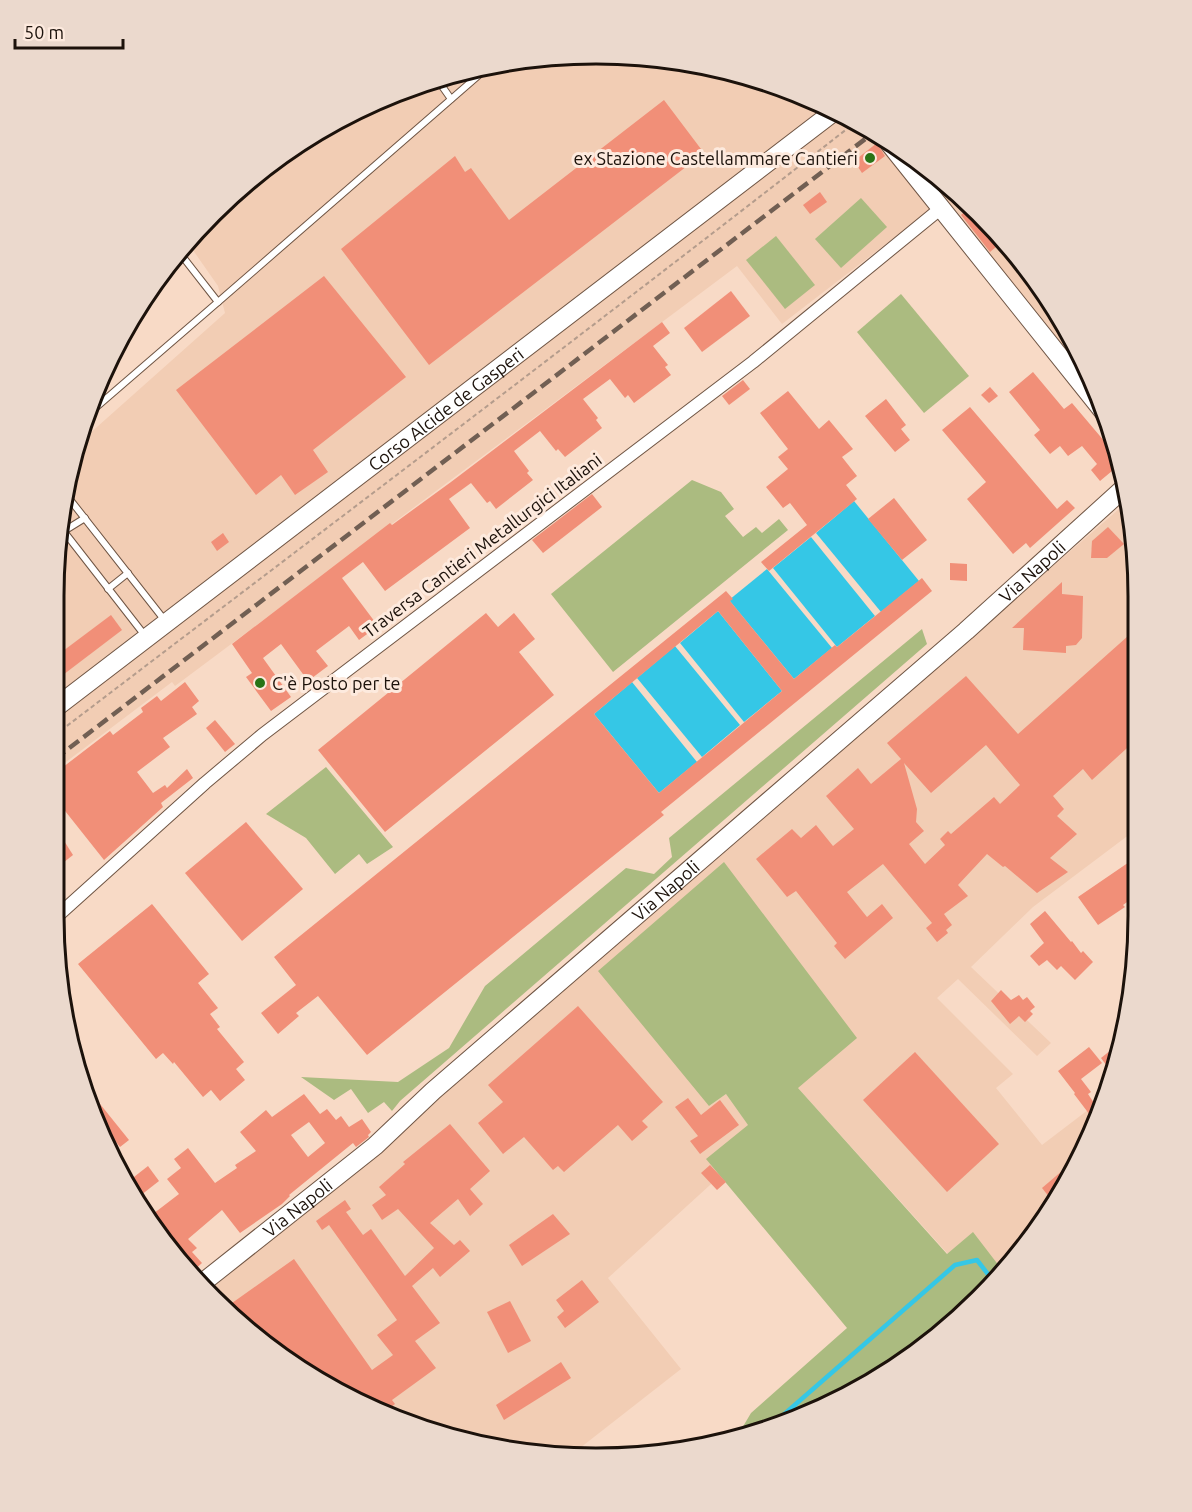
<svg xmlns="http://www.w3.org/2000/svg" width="1192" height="1512" font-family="Ubuntu,sans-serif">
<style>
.built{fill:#f2cdb4}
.green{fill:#abbb80}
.water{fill:#35c7e6}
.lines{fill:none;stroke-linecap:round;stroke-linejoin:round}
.stream{stroke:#35c7e6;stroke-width:4.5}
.building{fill:#f18f78;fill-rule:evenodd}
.lane-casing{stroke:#6f5544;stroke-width:8}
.street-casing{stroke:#6f5544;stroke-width:14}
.secondary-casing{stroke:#6f5544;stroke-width:20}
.path{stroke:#b49c8c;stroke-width:2;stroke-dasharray:4.5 3;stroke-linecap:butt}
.lane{stroke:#fff;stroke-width:6}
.street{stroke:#fff;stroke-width:12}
.secondary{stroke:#fff;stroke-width:18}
.rail{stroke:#715f53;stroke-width:4.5;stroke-dasharray:12 6;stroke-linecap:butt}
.poi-dot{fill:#2a7316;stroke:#fdeade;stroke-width:2}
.labels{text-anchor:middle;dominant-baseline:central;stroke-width:6;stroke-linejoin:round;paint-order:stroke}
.poi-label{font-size:18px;fill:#1c120b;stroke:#fdeade;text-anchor:end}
.street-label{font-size:18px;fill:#1c120b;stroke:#fdeade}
.rim{fill:none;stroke:#1c120b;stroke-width:3}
</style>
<rect width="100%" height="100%" fill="#f8dac6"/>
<g class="built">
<polygon points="631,55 736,72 835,110 926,166 1003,238 1065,325 1090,379 943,200 782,324 737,266 175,686 172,682 54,771 55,561 79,443 225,313 218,286 188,243 239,188 325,127 421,83 525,59"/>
<polygon points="1126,503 1137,560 1138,828 1033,907 971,967 1051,1043 1037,1056 958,979 937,998 1013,1074 996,1088 1042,1145 1105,1097 1097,1123 1046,1217 1003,1271 973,1233 948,1254 798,1088 724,863 709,1106 726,1094 749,1126 707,1159 721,1175 608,1278 681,1369 571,1455 456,1440 325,1386 213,1299 207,1292 393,1141 434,1102"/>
</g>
<g class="green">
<polygon points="861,198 887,227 841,268 815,239"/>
<polygon points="776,236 815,285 785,309 746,260"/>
<polygon points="901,294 969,376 924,413 857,332"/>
<polygon points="692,480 721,492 734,509 725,516 743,537 756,527 762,533 779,519 788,530 613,672 551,594"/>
<polygon points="922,629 927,644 400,1101 392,1111 384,1102 368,1113 351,1089 334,1100 301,1077 398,1082 449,1048 485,986 626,868 654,874 672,857 669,838"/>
<polygon points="326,767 393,847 367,864 359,854 335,874 306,838 266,814"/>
<polygon points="724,862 857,1038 798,1088 947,1254 973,1232 1003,1271 979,1299 867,1385 735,1440 751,1413 847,1328 706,1159 748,1125 726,1094 709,1106 598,971"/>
</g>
<g class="water">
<polygon points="854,501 919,581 881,612 816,533"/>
<polygon points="811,537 875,616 837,647 773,568"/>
<polygon points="767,569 832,648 794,679 729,600"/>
<polygon points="718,611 782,691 744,722 680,643"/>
<polygon points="675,646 740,725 702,757 637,678"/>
<polygon points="632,682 697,762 659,793 594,714"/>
</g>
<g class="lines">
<polyline class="stream" points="773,1424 955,1265 977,1260 994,1282"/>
</g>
<g class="building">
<polygon points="664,100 704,153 429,365 341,249 455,156 465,172 471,168 509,220"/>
<polygon points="877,143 885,156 862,173 854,161"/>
<polygon points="820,192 827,202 810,214 803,205"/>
<polygon points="970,207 1004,240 990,252 961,215"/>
<polygon points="324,276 406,377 313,450 328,472 295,495 281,475 256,495 176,390"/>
<polygon points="731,291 750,316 702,352 684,328"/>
<polygon points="662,322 670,333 653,346 668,365 665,367 671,375 634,403 628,395 625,398 610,379 583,399 598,418 596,420 602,428 565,457 558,449 556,451 540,431 514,451 529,471 527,473 533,480 496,509 490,501 487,503 471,483 449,499 470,528 385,591 363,562 342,578 378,626 359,640 349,626 316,651 328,666 308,681 281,644 263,658 291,697 271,711 246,677 252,673 232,644 390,523 392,525 451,482"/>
<polygon points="1033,372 1064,409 1072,403 1116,455 1118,466 1100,481 1091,470 1097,464 1082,446 1068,456 1060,446 1050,454 1034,435 1040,430 1009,392"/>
<polygon points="743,380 750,389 729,405 722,396"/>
<polygon points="990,387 998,396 989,403 981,395"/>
<polygon points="788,391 819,429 829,420 853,449 842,457 857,476 846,485 857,499 769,571 761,562 807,525 790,503 783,508 766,487 788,469 778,457 788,449 760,413"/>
<polygon points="886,399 906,425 901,429 910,440 895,452 865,416"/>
<polygon points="970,407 1057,509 1067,500 1075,508 1030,548 1026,543 1013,554 967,499 986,482 942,430"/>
<polygon points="592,494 602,507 543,553 532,540"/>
<polygon points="894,498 927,540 902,560 868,519"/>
<polygon points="1108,527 1124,544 1107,558 1091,558 1092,541"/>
<polygon points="223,533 229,542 217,551 211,542"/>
<polygon points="950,563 967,564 967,581 950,580"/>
<path d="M922 578 932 591 661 812 664 815 367 1055 318 996 296 1013 299 1016 278 1034 261 1013 296 985 274 957 726 591 733 599 730 601 794 679 835 645 837 647ZM718 611 782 691 659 793 594 714Z"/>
<polygon points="1062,582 1062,594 1083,596 1082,638 1076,645 1066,646 1066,653 1023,650 1024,628 1012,628"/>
<polygon points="486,613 498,627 514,613 535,639 519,652 554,695 385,832 318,750"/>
<polygon points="111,615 122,630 55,681 55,657"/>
<path d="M1137 628V739L1092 780 1083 769 1053 796 1064 809 1057 816 1077 834 1050 858 1068 872 1037 893 1005 866 1003 867 987 854 958 885 968 896 944 914 952 925 946 930 948 933 937 942 926 928 932 923 883 864 847 892 867 917 882 904 893 918 845 959 834 946 837 943 796 891 787 897 756 859 792 829 801 838 816 825 833 846 854 829 826 796 858 768 871 784 901 759 887 743 966 676 1018 734ZM986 745 1020 785 1000 804 994 797 951 834 948 831 940 839 945 845 925 864 909 844 924 831 916 822 917 809 904 763 931 793Z"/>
<polygon points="185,682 199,701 192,707 197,714 163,738 170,747 137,772 153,793 165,785 167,788 187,769 193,778 161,803 163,807 104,860 54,797 54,774 110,731 113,735 143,712 141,708 157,696 161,701"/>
<polygon points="215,720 235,744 225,752 206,728"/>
<polygon points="246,822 303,889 242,941 185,873"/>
<polygon points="54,825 73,855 59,866 54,860"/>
<polygon points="1138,856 1138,894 1123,905 1125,907 1098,925 1078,897"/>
<polygon points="152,904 209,974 198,983 218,1008 210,1014 220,1027 217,1029 244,1062 236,1069 245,1080 220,1101 211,1090 203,1097 174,1062 173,1064 163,1053 156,1059 78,964"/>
<polygon points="1045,911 1071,942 1072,941 1081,953 1083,951 1093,962 1075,980 1061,966 1057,970 1047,960 1039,966 1030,956 1044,943 1030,924"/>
<polygon points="1001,990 1011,1000 1019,995 1023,1000 1027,997 1035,1007 1030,1011 1033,1014 1025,1022 1019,1016 1010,1024 991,1001"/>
<polygon points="578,1006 663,1102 642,1121 648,1127 632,1141 618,1125 564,1172 558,1166 553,1170 524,1137 503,1154 478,1123 503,1102 488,1085"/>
<polygon points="1121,1042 1115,1064 1112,1073 1101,1058"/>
<polygon points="1089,1047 1102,1063 1081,1079 1091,1092 1088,1094 1100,1112 1096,1123 1074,1094 1075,1093 1058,1071"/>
<polygon points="915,1052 999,1144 947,1192 863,1100"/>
<polygon points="92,1094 129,1140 120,1147 100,1122 89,1095"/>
<path d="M304 1094 320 1114 327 1109 336 1120 341 1116 349 1127 362 1119 371 1132 368 1135 369 1137 356 1147 353 1143 289 1195 290 1196 282 1204 240 1233 222 1210 188 1239 197 1248 192 1252 202 1263 192 1272 149 1217 179 1194 167 1179 181 1168 174 1159 188 1148 215 1183 237 1168 235 1165 256 1151 240 1132 266 1110 272 1117ZM309 1122 325 1143 308 1157 291 1135Z"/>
<polygon points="688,1098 701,1115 720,1100 739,1125 700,1154 690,1141 698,1136 675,1107"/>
<polygon points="450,1124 490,1171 470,1189 483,1204 470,1216 458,1199 430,1223 454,1245 460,1240 470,1251 440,1277 433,1268 412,1286 440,1323 415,1341 436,1368 392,1400 395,1404 386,1411 325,1386 225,1308 294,1259 372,1370 393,1355 377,1335 397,1320 329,1225 322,1230 316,1221 345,1200 351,1209 346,1212 363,1235 371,1229 405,1276 434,1248 398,1209 382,1220 372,1205 386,1195 379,1187 405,1164 403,1162"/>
<polygon points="1076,1159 1077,1160 1054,1203 1042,1188"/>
<polygon points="710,1165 726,1182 717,1190 701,1173"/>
<polygon points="148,1166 159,1181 136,1199 125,1184"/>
<polygon points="553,1214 570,1234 522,1266 509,1245"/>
<polygon points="582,1280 599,1302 565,1328 557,1317 564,1311 556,1300"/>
<polygon points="510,1301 531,1341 508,1353 487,1312"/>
<polygon points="561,1362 571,1378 504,1420 496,1405"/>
</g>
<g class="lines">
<defs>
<g id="lane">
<polyline points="437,79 451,99"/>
<polyline points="218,302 487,68"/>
<polyline points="86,416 218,302 179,252"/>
<polyline points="68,497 166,622"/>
<polyline points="62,529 146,637"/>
<polyline points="64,531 85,518"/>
<polyline points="108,589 128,573"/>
</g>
<polyline id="street" points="54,919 205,783 262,735 753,362 940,209"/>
<g id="secondary">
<polyline points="889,143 1107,416"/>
<path id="s1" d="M55 708 836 110"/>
<path id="s2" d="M201 1284 375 1146 433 1091 966 631 1123 489"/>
</g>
</defs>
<use href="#lane" class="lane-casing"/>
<use href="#street" class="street-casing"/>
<use href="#secondary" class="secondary-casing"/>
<path class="path" d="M55 735C321 532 588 331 852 125"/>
<use href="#lane" class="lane"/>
<use href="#street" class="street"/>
<use href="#secondary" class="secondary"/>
<polyline class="rail" points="55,759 873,133"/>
</g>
<g class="poi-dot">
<circle cx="870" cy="158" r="6"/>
<circle cx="260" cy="683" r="6"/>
</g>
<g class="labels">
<g class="poi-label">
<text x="858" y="158">ex Stazione Castellammare Cantieri</text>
<text x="272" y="683" text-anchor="start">C'è Posto per te</text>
</g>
<g class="street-label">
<text stroke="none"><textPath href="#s1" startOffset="492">Corso Alcide de Gasperi</textPath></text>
<text transform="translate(482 545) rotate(-37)">Traversa Cantieri Metallurgici Italiani</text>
<text stroke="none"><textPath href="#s2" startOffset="1095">Via Napoli</textPath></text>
<text stroke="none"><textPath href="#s2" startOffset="609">Via Napoli</textPath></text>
<text stroke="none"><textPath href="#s2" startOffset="123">Via Napoli</textPath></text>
</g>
</g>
<path d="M0 0H1192V1512H0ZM596 64H596A532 532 0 0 1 1128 596V916A532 532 0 0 1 596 1448H596A532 532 0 0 1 64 916V596A532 532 0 0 1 596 64Z" fill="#ebd9cd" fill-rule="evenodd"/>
<path class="rim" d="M596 64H596A532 532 0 0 1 1128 596V916A532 532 0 0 1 596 1448H596A532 532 0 0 1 64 916V596A532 532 0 0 1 596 64Z"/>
<path d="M15 39v9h108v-9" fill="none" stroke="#1c120b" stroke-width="3"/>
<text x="24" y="39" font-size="18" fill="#1c120b" stroke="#fdeade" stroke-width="4.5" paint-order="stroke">50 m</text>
</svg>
